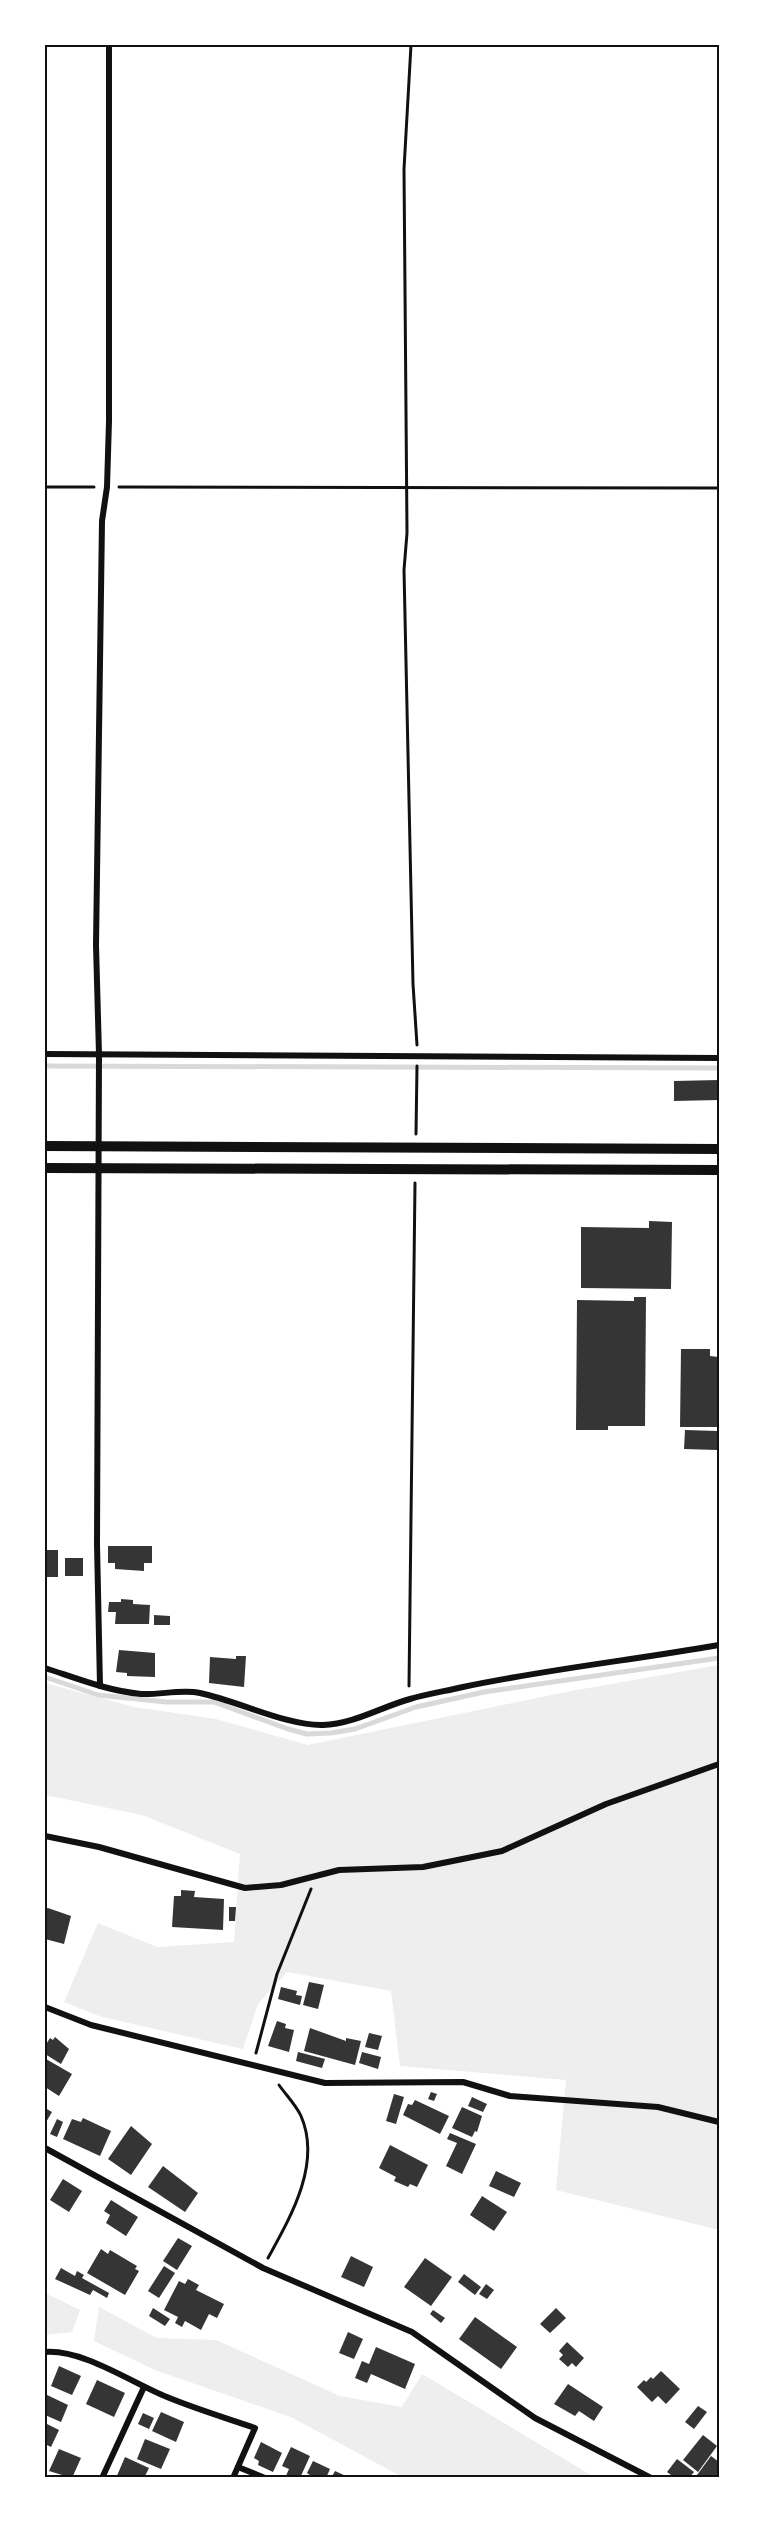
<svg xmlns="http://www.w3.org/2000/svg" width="764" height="2523" font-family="'Source Serif 4',serif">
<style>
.green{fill:#eee}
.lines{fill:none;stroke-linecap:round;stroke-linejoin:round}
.stream{stroke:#d9d9d9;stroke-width:5}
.building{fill:#353535}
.path{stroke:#111;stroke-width:3}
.minor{stroke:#111;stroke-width:6}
.tertiary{stroke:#111;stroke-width:10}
.neatline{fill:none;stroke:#111;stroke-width:2}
</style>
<rect width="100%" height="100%" fill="#fff"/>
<g class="green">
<polygon points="719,1665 719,2230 556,2190 566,2080 400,2066 391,1991 287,1972 258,2004 243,2049 102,2017 64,2002 98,1923 157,1947 234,1942 240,1854 142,1815 45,1795 45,1683 134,1707 216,1719 308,1745 571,1691"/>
<polygon points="45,2293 80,2310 72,2332 45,2335"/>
<polygon points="99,2307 157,2338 216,2340 340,2396 402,2407 422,2374 596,2478 404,2478 291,2417 155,2370 94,2341"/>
</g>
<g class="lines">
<g class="stream">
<polyline points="45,1066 719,1068"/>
<polyline points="45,1677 98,1695 166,1702 214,1702 288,1729 307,1734 331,1733 355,1729 416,1707 484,1692 719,1658"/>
</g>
</g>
<g class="building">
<polygon points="719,1080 719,1100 674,1101 674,1081"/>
<polygon points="649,1221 672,1222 671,1289 581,1288 581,1227 649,1228"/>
<polygon points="634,1297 646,1297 645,1426 608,1426 608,1430 576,1430 577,1300 634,1301"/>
<polygon points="681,1349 710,1349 710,1356 718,1357 718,1427 680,1427"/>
<polygon points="685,1430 718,1431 717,1450 684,1449"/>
<polygon points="108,1546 152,1546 152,1563 144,1563 144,1571 115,1569 115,1563 108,1563"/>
<rect x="45" y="1550" width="13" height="27"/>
<rect x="65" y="1558" width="18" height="18"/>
<polygon points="121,1599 133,1600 133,1604 150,1605 149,1624 115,1624 116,1612 108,1612 109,1602 121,1602"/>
<polygon points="154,1615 170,1616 170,1625 154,1625"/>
<polygon points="119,1650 155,1653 155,1677 127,1676 127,1673 116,1672"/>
<polygon points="236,1656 246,1656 244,1687 209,1683 210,1657 236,1659"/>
<polygon points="181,1890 195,1891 194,1897 224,1899 223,1930 172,1927 174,1896 181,1896"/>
<polygon points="229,1907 236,1907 235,1921 229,1921"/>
<polygon points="48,1908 71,1916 64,1944 45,1939 45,1909"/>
<polygon points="309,1982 324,1985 318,2009 303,2005"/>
<polygon points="281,1987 297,1991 296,1995 302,1996 300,2005 278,1999"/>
<polygon points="277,2021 286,2024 285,2028 294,2030 289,2052 268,2046"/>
<polygon points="310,2028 346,2041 346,2038 361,2041 355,2065 304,2051"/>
<polygon points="369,2033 382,2036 378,2050 365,2047"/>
<polygon points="55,2037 69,2049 61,2064 45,2054 45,2046 50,2038 53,2040"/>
<polygon points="298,2052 325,2059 322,2068 296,2061"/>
<polygon points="362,2052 381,2057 378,2069 359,2063"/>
<polygon points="46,2059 72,2074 59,2096 45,2087"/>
<polygon points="431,2092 437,2094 434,2101 428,2099"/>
<polygon points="394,2094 404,2097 396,2124 386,2121"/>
<polygon points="472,2097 487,2104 483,2112 468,2106"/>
<polygon points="415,2100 449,2116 440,2134 403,2115 408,2104 412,2105"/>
<polygon points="462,2107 482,2116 477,2132 475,2131 472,2137 452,2128"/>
<polygon points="45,2108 52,2112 45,2124"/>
<polygon points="83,2118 111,2131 100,2156 63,2139 72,2119 81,2122"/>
<polygon points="57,2119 63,2122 57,2137 50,2134"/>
<polygon points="131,2126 152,2144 131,2175 108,2159"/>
<polygon points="450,2133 476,2144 462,2174 446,2166 457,2143 447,2139"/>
<polygon points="390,2145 428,2165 417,2187 410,2184 408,2187 394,2181 396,2177 379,2168"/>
<polygon points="163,2166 198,2193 185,2212 148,2187"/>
<polygon points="496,2171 521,2183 514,2197 489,2186"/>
<polygon points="63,2179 82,2191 69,2212 50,2200"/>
<polygon points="482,2196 507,2212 494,2231 470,2215"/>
<polygon points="111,2200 138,2217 126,2236 106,2223 110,2215 104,2211"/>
<polygon points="178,2238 192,2246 177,2270 163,2261"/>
<polygon points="101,2249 108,2254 110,2250 137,2266 135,2269 139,2271 125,2295 87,2273"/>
<polygon points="351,2256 373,2267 364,2287 341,2277"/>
<polygon points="425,2258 452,2277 431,2306 404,2287"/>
<polygon points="164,2266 175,2273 159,2298 148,2291"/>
<polygon points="61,2268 75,2276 77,2271 84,2275 82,2278 109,2293 107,2298 93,2290 90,2295 55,2279"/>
<polygon points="464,2274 481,2287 475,2295 458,2282"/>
<polygon points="188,2279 199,2285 196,2290 224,2304 217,2318 209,2314 201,2330 185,2321 182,2327 175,2323 178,2317 164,2310 179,2281 185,2284"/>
<polygon points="486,2284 494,2290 487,2299 479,2294"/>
<polygon points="153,2308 170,2319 165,2326 149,2316"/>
<polygon points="556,2308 566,2318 550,2333 540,2324"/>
<polygon points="433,2310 445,2318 441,2323 430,2314"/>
<polygon points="475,2317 517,2347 501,2369 459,2339"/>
<polygon points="348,2332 363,2339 354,2359 339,2353"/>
<polygon points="567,2342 584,2358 576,2367 572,2363 568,2367 559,2359 563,2355 559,2351"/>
<polygon points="376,2347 415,2364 405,2389 371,2374 367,2383 355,2378 362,2361 369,2364"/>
<polygon points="59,2366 81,2376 72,2395 51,2386"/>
<polygon points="661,2371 680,2389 666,2404 658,2396 652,2402 637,2387 644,2380 646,2382 651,2377 653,2379"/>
<polygon points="97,2380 125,2393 114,2417 86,2404"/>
<polygon points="568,2384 603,2407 594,2421 579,2411 575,2416 554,2404"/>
<polygon points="45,2394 68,2405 61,2422 45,2415"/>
<polygon points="698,2406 707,2412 694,2429 685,2422"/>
<polygon points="161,2412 184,2422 176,2442 152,2431"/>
<polygon points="143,2413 154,2418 149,2429 138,2424"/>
<polygon points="45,2423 59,2430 51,2447 45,2444"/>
<polygon points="703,2435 717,2446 698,2472 683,2460"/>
<polygon points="145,2439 170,2449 161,2469 137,2459"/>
<polygon points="261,2442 282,2453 273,2472 258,2465 259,2461 254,2458"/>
<polygon points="291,2447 310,2456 300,2478 285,2478 289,2469 282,2466"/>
<polygon points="59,2449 81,2458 72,2478 49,2471"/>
<polygon points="711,2456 719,2462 719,2477 702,2478 697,2475"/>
<polygon points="125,2457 149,2468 144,2478 116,2478"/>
<polygon points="677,2459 694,2472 689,2478 675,2478 667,2472"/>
<polygon points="313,2461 330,2469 326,2478 308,2478 310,2475 307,2473"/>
<polygon points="335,2471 346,2476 345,2478 331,2478"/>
</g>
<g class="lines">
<g class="path">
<polyline points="411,45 404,169 407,533 404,570 413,984 417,1045"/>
<polyline points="45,487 94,487"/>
<polyline points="119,487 719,488"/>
<polyline points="416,1134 417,1066"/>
<polyline points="409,1686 415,1183"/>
<polyline points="256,2053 277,1974 311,1889"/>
<path d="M268 2258C290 2218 322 2164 301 2116 296 2105 286 2095 279 2085"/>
</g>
<g class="minor">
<polyline points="45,1054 719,1058"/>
<path d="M45 1668C76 1678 108 1691 141 1694 160 1695 182 1689 200 1693 238 1701 287 1726 323 1725 354 1724 381 1707 410 1699 427 1694 446 1691 463 1687 548 1669 634 1660 719 1645"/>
<polyline points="100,1686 97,1544 99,1054 96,945 102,521 107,487 109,421 109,45"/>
<polyline points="45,1836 99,1847 245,1888 281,1885 339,1870 423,1867 502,1851 606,1804 719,1764"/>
<polyline points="45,2007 91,2025 325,2083 463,2082 510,2096 658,2107 719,2122"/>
<polyline points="45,2148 263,2268 412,2332 535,2418 651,2478"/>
<path d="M45 2352C83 2349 132 2383 167 2397 196 2409 226 2418 255 2428L233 2478"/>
<polyline points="238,2467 265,2478"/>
<polyline points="102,2478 144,2387"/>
</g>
<g class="tertiary">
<polyline points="45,1146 719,1149"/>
<polyline points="45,1168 719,1170"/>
</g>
</g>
<rect width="764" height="2523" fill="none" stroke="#ffffff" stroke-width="93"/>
<rect x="46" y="46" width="672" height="2430" class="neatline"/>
</svg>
